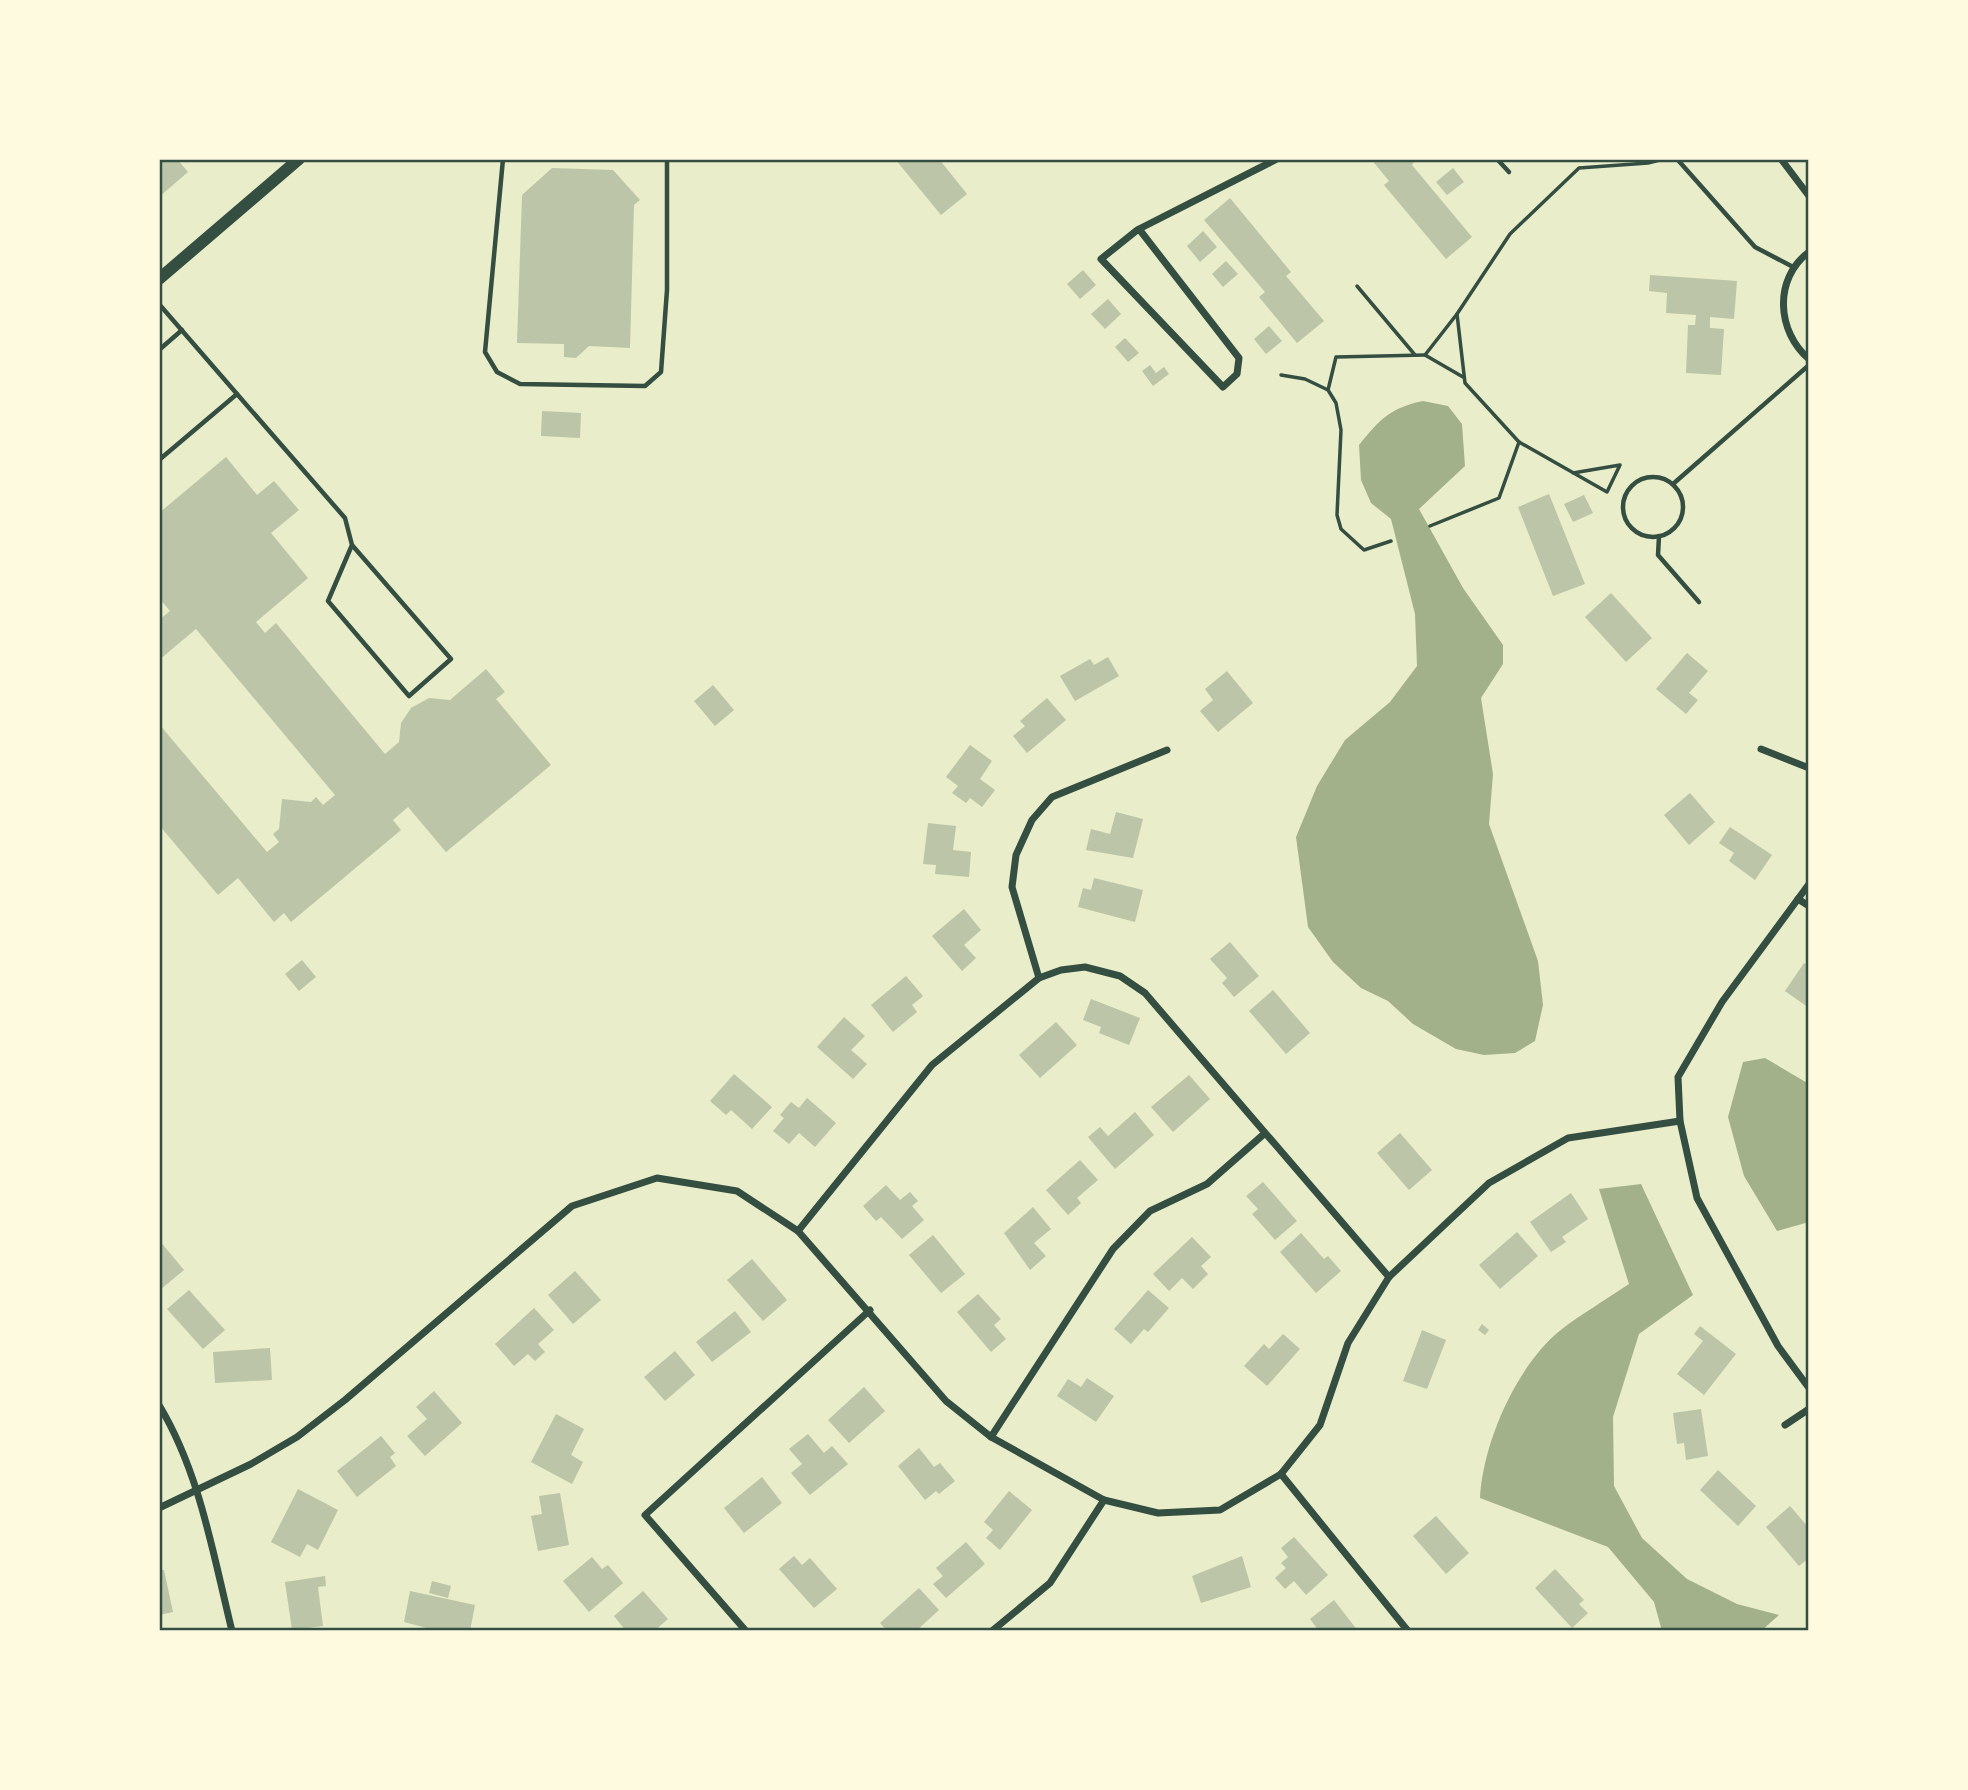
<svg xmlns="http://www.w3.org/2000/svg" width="1968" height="1790" font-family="'PT Sans',sans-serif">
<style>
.water{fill:#a3b18a}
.building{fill:#bcc5a7}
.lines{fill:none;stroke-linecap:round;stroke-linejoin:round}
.path{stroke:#344e41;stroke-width:3.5}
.service{stroke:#344e41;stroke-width:4.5}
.minor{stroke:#344e41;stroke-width:7}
.tertiary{stroke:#344e41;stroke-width:12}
.neatline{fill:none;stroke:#344e41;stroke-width:2.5}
</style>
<rect width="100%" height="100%" fill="#e9edc9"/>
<g class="water">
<path d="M1423 401 1448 406 1462 424 1465 466 1419 509 1463 588 1503 645V664L1481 698 1493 774 1489 824 1538 961 1543 1005 1535 1041 1515 1053 1484 1055 1456 1049 1413 1024 1388 1001 1361 988 1333 962 1308 927 1296 837 1317 786 1345 740 1390 702 1417 666 1415 614 1391 519 1371 503 1361 480 1359 445C1380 419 1390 408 1423 401Z"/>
<polygon points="1765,1058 1809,1084 1809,1222 1777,1231 1744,1176 1728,1117 1743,1062"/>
<path d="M1641 1184 1693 1295 1639 1334 1613 1417 1614 1486 1642 1538 1687 1579 1737 1604 1779 1615 1761 1631H1662L1654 1602 1608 1547 1480 1498C1483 1442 1517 1364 1562 1329 1583 1313 1607 1299 1629 1284L1599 1189Z"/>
</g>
<g class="building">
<polygon points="159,159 177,159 188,172 159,197"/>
<polygon points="895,159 939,159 967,194 941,215"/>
<polygon points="1371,159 1416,159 1412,165 1472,237 1446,259 1384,185 1389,181"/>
<polygon points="552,168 613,170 640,200 634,205 630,348 589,346 576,358 564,357 564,344 517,343 522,195"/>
<polygon points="1453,168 1464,182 1447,195 1436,182"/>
<polygon points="1230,198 1291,272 1286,276 1324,321 1297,343 1259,297 1265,292 1204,220"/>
<polygon points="1203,231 1217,247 1200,262 1187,246"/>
<polygon points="1226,261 1238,274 1223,287 1212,274"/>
<polygon points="1083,270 1096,285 1080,299 1067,284"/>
<polygon points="1650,275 1737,281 1734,319 1710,317 1710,328 1724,329 1721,375 1686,373 1688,325 1695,325 1696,315 1666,313 1667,293 1649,291"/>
<polygon points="1108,299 1121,314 1105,329 1091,314"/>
<polygon points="1269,326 1282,341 1266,354 1254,339"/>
<polygon points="1125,338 1139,353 1128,362 1115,347"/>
<polygon points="1150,365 1156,373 1164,367 1169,374 1153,386 1142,371"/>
<polygon points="542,411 581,413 580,438 541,436"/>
<polygon points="226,457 257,495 274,481 299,510 271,533 308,578 256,622 265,633 276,623 385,754 399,742 401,723 411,708 429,698 450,700 486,669 505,692 496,699 551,765 446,852 408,807 393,820 401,830 291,922 284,913 274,922 238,878 218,895 159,825 159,724 267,852 279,842 273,834 279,829 282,799 311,802 316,797 323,805 335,795 196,629 159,660 159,620 170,611 159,598 159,513"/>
<polygon points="1549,494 1585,584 1553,596 1518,507"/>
<polygon points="1584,495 1593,513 1573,522 1564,504"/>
<polygon points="1611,593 1652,638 1626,662 1585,617"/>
<polygon points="1687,653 1708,671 1689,693 1698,700 1686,714 1656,689"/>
<polygon points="1108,657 1119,676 1075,701 1060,676 1090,659 1094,665"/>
<polygon points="1227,671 1253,703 1218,732 1200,711 1213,700 1205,689"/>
<polygon points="713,685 734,710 715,726 694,701"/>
<polygon points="1047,698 1066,720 1027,753 1013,736 1025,726 1020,721"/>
<polygon points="970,745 992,761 980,779 995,790 982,807 970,798 966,803 952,793 958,786 946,777"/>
<polygon points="1690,793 1715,822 1689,845 1664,815"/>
<polygon points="1116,812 1143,819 1133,858 1086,850 1091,829 1110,834"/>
<polygon points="928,823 956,826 953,850 971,852 969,877 935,874 936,865 923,864"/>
<polygon points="1730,827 1772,855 1755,880 1729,861 1734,853 1719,843"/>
<polygon points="1094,878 1143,890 1135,922 1078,907 1083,888 1091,890"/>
<polygon points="964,909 981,930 964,945 976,958 962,971 932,936"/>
<polygon points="1230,942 1259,976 1234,997 1222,983 1227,978 1210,959"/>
<polygon points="302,960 316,977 299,991 285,974"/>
<polygon points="1804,963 1809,966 1809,1008 1785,991"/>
<polygon points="906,976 923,996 912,1005 917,1012 893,1032 871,1005"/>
<polygon points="1273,990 1310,1033 1286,1054 1249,1011"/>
<polygon points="1091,999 1140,1018 1129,1045 1099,1033 1101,1027 1083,1020"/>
<polygon points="844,1017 865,1036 851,1050 867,1064 853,1079 817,1047"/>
<polygon points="1056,1022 1077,1045 1040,1078 1019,1055"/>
<polygon points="734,1074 772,1107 752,1129 731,1110 726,1115 710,1101"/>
<polygon points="1189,1075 1210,1099 1173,1132 1151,1107"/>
<polygon points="807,1098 836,1123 815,1147 799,1133 789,1144 773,1131 784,1118 780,1115 791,1102 799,1108"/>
<polygon points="1135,1112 1154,1135 1115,1169 1088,1137 1100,1127 1108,1136"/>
<polygon points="1400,1133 1432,1170 1409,1190 1377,1153"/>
<polygon points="1080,1160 1098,1180 1077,1198 1081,1203 1068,1215 1046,1190"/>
<polygon points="1263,1182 1297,1221 1275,1240 1252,1214 1258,1209 1246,1196"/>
<polygon points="886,1185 900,1200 910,1192 918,1201 912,1206 924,1220 902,1239 881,1217 876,1221 863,1206"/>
<polygon points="1571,1193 1588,1219 1562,1237 1566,1242 1551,1252 1530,1222"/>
<polygon points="1033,1207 1051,1229 1034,1243 1046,1256 1030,1270 1004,1233"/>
<polygon points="1517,1232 1538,1256 1500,1289 1479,1265"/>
<polygon points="1301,1233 1324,1259 1328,1256 1341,1271 1316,1293 1280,1252"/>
<polygon points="933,1235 965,1274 941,1293 909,1255"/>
<polygon points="1192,1237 1211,1257 1201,1266 1208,1274 1193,1289 1182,1278 1169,1291 1153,1274"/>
<polygon points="159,1240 184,1270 161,1289 159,1286"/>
<polygon points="752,1259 787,1300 763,1321 727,1280"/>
<polygon points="575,1271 601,1300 573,1324 548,1295"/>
<polygon points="189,1290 225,1330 203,1349 167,1309"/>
<polygon points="1148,1290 1169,1308 1148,1332 1144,1329 1131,1344 1114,1329"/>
<polygon points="978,1294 1001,1319 994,1325 1006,1339 991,1352 957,1312"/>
<polygon points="534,1308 554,1330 538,1344 545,1352 535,1361 528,1354 514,1366 495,1344"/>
<polygon points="735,1311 751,1332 712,1362 696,1342"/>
<polygon points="1482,1324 1489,1330 1485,1335 1478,1330"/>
<polygon points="1700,1326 1736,1354 1704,1395 1677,1374 1703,1341 1694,1334"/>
<polygon points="1422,1330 1446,1340 1427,1389 1403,1381"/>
<polygon points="1283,1334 1300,1349 1267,1386 1244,1366 1264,1344 1269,1349"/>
<polygon points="270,1348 272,1380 215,1383 213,1352"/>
<polygon points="675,1351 695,1375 665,1401 644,1377"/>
<polygon points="1087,1378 1114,1396 1096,1422 1057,1396 1068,1379 1081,1387"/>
<polygon points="864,1387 885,1411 849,1443 828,1420"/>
<polygon points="434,1391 462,1423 425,1456 407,1436 427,1419 416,1407"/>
<polygon points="1701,1409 1708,1456 1686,1460 1684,1443 1677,1444 1673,1413"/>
<polygon points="556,1414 584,1429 571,1455 583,1462 572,1484 531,1462"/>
<polygon points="808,1434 824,1453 832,1446 848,1464 810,1495 791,1473 802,1464 789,1449"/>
<polygon points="381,1436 395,1453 390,1457 396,1466 357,1497 337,1471"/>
<polygon points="919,1448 934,1467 940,1463 955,1481 939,1494 936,1491 925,1500 898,1466"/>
<polygon points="1718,1470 1756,1506 1738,1526 1700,1490"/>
<polygon points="762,1477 782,1503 744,1533 724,1508"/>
<polygon points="298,1489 338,1510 318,1550 307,1544 300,1557 271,1542"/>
<polygon points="1009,1491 1032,1510 1000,1550 986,1538 993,1530 984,1522"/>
<polygon points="560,1493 569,1545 538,1551 531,1516 542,1514 539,1496"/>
<polygon points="1790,1506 1809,1528 1809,1558 1799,1566 1766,1527"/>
<polygon points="1436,1516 1469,1553 1446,1574 1413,1536"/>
<polygon points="1294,1537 1328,1575 1306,1595 1294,1581 1285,1589 1275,1578 1286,1568 1281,1563 1288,1557 1281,1548"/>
<polygon points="966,1542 985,1564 946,1598 933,1584 943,1576 936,1568"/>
<polygon points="794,1556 802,1565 810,1558 837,1589 814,1608 779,1569"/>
<polygon points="1242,1556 1251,1587 1201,1603 1192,1576"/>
<polygon points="592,1557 602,1569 608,1565 623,1583 589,1612 563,1581"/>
<polygon points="1555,1569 1584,1600 1579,1604 1588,1613 1572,1628 1535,1588"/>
<polygon points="159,1570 164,1570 173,1612 159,1615"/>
<polygon points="325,1576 326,1586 318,1587 323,1626 292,1630 285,1582"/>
<polygon points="432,1581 451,1586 448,1598 429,1593"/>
<polygon points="919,1588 939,1610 916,1631 887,1631 880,1623"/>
<polygon points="410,1591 475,1605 470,1631 438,1631 404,1622"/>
<polygon points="643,1591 668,1619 654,1631 626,1631 614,1616"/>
<polygon points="1334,1600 1358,1631 1319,1631 1310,1619"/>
</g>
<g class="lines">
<g class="path">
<polyline points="1357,286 1415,355"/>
<polyline points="1457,314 1425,355 1463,377"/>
<polyline points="1281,375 1305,379 1328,390"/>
<polyline points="1573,473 1620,465 1607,492 1519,442 1465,383 1457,314 1510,234 1579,168 1648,163 1664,159"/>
<polyline points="1430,526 1499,498 1519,442"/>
<polyline points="1391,541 1364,550 1341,529 1337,515 1341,430 1336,403 1328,390 1336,357 1425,355"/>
</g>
<g class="service">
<polyline points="503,159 485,352 497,372 520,384 645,386 661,372 667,290 667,159"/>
<polyline points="1497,159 1509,172"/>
<polyline points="1677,159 1755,247 1795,268"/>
<polyline points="159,304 237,394 159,460"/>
<polyline points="159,350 182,330"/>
<polyline points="237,394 345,518 352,545 451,659 409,696 328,601 352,545"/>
<circle cx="1653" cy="507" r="30"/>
<polyline points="1673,484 1809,365"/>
<polyline points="1659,536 1658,555 1699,602"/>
</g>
<g class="minor">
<polyline points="1781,159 1809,196"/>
<polyline points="1139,229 1239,358 1237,374 1223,387 1101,259 1136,231 1139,229 1277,159"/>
<path d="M1809 252C1773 279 1777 332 1809 359"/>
<polyline points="1761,749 1809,768"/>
<polyline points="1809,884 1722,1002 1678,1077 1680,1121 1697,1198 1778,1346 1809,1388"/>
<polyline points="1798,899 1809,906"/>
<polyline points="1039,978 1012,887 1016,855 1032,820 1052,797 1167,750"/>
<polyline points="798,1231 932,1065 1039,978 1061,970 1085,967 1120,976 1145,993 1389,1277"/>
<path d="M159 1405C200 1473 213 1554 232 1631"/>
<polyline points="1785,1425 1809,1409"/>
<polyline points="991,1437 1113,1249 1150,1211 1207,1184 1264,1134"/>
<polyline points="1281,1474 1408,1631"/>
<polyline points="159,1508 251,1464 297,1437 345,1400 572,1206 657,1178 737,1191 798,1231 946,1401 991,1437 1104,1500 1158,1513 1220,1510 1281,1474 1320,1425 1348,1343 1389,1277 1489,1183 1568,1138 1680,1121"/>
<polyline points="746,1631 645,1515 870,1310"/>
<polyline points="992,1631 1050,1583 1104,1500"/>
</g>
<polyline class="tertiary" points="159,279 299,159"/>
</g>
<rect width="1968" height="1790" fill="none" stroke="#fefae0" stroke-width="322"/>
<rect x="161" y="161" width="1646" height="1468" class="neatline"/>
</svg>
